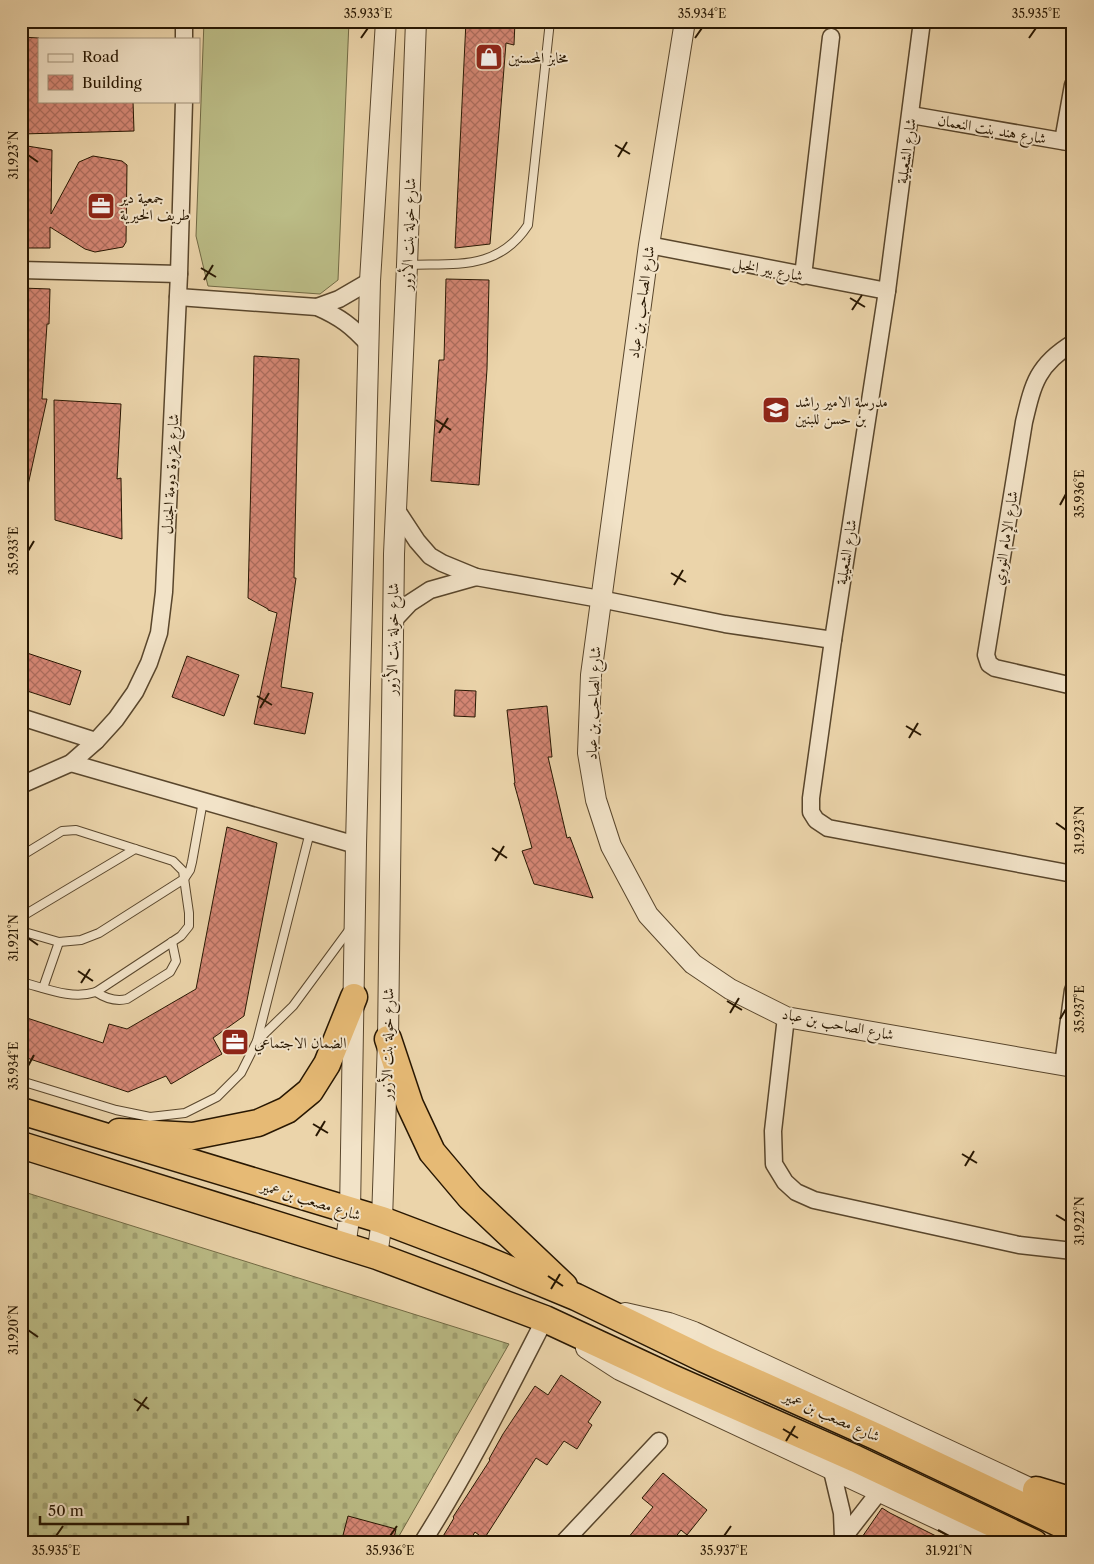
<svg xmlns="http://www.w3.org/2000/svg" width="1094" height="1564" font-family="'Libre Caslon Text',Amiri,serif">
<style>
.grass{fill:#bbbc86;stroke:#726a44}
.cemetery{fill:url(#cemetery-stones);stroke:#726a44}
.building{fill:url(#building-cross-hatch);stroke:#281702}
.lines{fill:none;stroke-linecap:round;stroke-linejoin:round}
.service-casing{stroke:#59462c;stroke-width:10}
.minor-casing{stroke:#59462c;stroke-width:19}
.tertiary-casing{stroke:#59462c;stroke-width:22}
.trunk-casing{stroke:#281702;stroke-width:29}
.service{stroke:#f2e3c8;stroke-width:8}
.minor{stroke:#f2e3c8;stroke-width:16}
.tertiary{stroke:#f2e3c8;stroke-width:20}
.trunk{stroke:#e6ba75;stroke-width:26}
.ticks{fill:none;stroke:#281702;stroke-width:2}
.labels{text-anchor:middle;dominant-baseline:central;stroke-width:4;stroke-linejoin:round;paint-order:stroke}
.poi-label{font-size:15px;fill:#281702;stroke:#f2e3c8;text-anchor:start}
.street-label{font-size:15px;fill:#281702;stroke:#f2e3c8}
.neatline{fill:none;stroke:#281702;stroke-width:2}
.ticks-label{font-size:12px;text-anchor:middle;fill:#281702}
</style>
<defs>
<pattern id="cemetery-stones" width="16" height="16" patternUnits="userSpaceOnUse" patternTransform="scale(1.25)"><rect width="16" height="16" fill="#bbbc86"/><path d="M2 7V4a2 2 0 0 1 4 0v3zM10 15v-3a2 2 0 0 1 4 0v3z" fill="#a1a172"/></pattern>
<pattern id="building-cross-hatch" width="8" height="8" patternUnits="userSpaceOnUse" patternTransform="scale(1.25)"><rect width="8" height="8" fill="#d58775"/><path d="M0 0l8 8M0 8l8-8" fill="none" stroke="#ad6d5e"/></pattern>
</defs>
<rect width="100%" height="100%" fill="#ebd4aa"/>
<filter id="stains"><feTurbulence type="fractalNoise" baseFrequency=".004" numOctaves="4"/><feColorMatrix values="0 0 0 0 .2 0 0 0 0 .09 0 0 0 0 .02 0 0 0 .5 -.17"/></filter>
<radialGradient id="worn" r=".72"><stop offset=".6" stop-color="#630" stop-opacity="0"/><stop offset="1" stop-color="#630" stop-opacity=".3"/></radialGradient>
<polygon class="grass" points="204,21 349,21 338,280 320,294 208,286 196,236"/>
<polygon class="cemetery" points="21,1191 509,1344 395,1543 21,1543"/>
<g class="building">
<polygon points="466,21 515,21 514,45 506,43 490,244 455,248"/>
<polygon points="21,37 39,38 39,101 133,101 134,131 21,134"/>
<polygon points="21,145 52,150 51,214 79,162 93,156 122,161 127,165 126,242 123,247 95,252 85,249 50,227 50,248 21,248"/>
<polygon points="446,279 489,280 487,369 479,485 431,481 439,360 444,360"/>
<polygon points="21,288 50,289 49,324 47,324 42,399 47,399 28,485 21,485"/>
<polygon points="254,356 299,359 294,578 296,578 281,687 313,693 305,734 254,724 277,613 268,610 268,609 248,598"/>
<polygon points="54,400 121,404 117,479 121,478 122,539 55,520"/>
<polygon points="21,651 81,671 70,705 21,689"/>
<polygon points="187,656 239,675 224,716 172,697"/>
<polygon points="455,690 476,691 475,717 454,716"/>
<polygon points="547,706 552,757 548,757 567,838 570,837 593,898 534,884 522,851 532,848 514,783 515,783 507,710"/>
<polygon points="227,827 277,843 244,1016 213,1038 222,1054 171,1084 166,1076 128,1092 21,1056 21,1016 103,1043 109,1024 127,1029 196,989"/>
<polygon points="561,1375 601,1402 588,1422 592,1425 577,1449 564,1441 547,1465 536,1458 484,1539 475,1532 468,1543 439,1543 454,1518 453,1517 490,1460 489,1459 503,1434 535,1386 548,1395"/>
<polygon points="663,1473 707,1510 687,1535 681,1530 671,1543 624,1543 653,1507 642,1498"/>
<polygon points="882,1508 890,1513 950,1543 858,1543"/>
<polygon points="348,1516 396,1529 393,1543 341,1543"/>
</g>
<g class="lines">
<defs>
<g id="service">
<path d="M407 265C456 263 498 271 528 225L550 21"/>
<path d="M21 856 62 831 76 830 173 861 183 871 189 913V926L181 936 96 992C71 1000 45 988 21 982"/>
<polyline points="21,917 135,849"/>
<polyline points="21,931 59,942 81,940 99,933 184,879 190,870 192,862 203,801"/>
<polyline points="43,988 59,942"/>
<path d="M96 992C105 998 115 1002 127 999L170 972 176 961 172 942"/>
<polyline points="257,1041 293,1006 349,930"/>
<polyline points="21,1081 116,1110 150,1117 185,1113 217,1097 241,1073 257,1041 310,832"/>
</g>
<g id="minor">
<polyline points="922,21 887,291 833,640 811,798 811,812 816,820 828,828 1073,874"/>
<polyline points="184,39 184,21"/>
<polyline points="911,115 1073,143"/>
<polyline points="1063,141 1073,85"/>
<polyline points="649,245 887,291"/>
<polyline points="21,270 179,274"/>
<polyline points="803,276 831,37"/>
<path d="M178 297 317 307C340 317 352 326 369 345"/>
<polyline points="317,307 339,299 370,281"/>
<path d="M1073 343C1037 365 1033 384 1024 422L986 655 989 664 995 668 1073 686"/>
<polyline points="396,509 417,541 430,556 442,563 476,577 600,599 725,624 833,640"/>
<polyline points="394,620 410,603 430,590 476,577"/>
<polyline points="21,717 96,741"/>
<polyline points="71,763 356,845"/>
<polyline points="21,785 71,763 96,741 116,719 135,692 149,663 159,633 164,592 179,274 184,101"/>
<polyline points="786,1017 773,1131 774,1164 785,1182 796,1192 814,1200 1019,1245 1073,1251"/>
<polyline points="1063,1065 1073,990"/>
<polyline points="832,1471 842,1513 843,1538"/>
<polyline points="840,1542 879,1492"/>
<path d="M422 1543C468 1471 506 1395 545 1319"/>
<polyline points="563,1543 659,1441"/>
</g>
<g id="tertiary">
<polyline points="685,21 649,245 591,675 588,753 596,800 611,846 648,915 693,964 730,989 786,1017 1073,1067"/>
<polyline points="345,1247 350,1212 356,845 370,281 386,21"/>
<polyline points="377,1256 382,1220 388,1039 394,554 407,265 416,21"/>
<polyline points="625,1313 669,1323 694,1332 1049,1497"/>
<polyline points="586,1348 620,1370 658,1388 989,1543"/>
</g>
<g id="trunk">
<polyline points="388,1039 410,1105 432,1152 470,1197 564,1286"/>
<polyline points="21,1111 382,1220 477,1256 576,1297 704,1359 875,1436 1069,1528"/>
<polyline points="119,1132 193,1136 258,1123 287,1110 310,1091 327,1064 354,997"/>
<polyline points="21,1145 377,1256 545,1319 672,1378 856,1459 1034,1543"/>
<polyline points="1036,1490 1066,1499 1073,1498"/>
</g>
</defs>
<use href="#service" class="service-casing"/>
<use href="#minor" class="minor-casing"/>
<use href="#tertiary" class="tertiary-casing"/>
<use href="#trunk" class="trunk-casing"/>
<use href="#service" class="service"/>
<use href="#minor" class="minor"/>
<use href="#tertiary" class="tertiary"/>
<use href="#trunk" class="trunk"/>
</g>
<path class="ticks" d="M361 38 368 28M695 38 702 28M1029 38 1036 28M615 145 630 154M28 155 38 162M618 157 627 142M201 268 216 277M204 280 213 265M850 298 865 307M852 310 862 295M436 420 451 430M439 433 448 418M1060 505 1066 494M28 551 34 541M671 573 686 582M674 585 683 570M257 696 272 705M260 708 269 693M906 726 921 735M909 738 918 723M1056 823 1066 830M492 848 507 858M495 861 504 846M28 938 38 945M78 971 93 981M81 983 90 969M727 1001 742 1010M730 1013 739 998M1060 1019 1066 1009M28 1066 34 1055M313 1124 328 1133M316 1136 325 1121M962 1154 977 1163M965 1166 974 1151M1056 1215 1066 1221M548 1276 563 1286M551 1289 560 1274M28 1330 38 1337M134 1399 149 1409M137 1411 147 1397M783 1429 798 1438M786 1441 795 1426M938 1530 949 1536M56 1536 63 1526M390 1536 397 1526M724 1536 731 1526"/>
<defs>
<symbol id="shop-square" viewBox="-11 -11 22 22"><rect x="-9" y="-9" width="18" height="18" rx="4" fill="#8f2418" stroke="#f2e3c8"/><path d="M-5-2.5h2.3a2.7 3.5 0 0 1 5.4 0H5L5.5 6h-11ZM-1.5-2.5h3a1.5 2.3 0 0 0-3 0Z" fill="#fff"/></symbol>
<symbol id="office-square" viewBox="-11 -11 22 22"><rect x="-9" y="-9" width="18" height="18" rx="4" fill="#8f2418" stroke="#f2e3c8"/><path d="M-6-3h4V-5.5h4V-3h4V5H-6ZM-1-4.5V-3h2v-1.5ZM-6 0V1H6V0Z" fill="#fff"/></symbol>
<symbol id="school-square" viewBox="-11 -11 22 22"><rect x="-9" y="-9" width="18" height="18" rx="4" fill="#8f2418" stroke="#f2e3c8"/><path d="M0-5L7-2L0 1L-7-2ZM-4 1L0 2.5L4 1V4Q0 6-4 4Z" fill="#fff"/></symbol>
</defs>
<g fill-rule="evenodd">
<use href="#shop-square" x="473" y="41" width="32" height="32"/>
<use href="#office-square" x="85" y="190" width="32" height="32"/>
<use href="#school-square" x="760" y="394" width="32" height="32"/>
<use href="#office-square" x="219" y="1026" width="32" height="32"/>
</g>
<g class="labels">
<g class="poi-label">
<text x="508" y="57">مخابز المحسنين</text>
<text x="120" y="197">جمعية دير<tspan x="120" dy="17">طريف الخيرية</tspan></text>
<text x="795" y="401">مدرسة الامير راشد<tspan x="795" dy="17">بن حسن للبنين</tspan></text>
<text x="254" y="1042">الضمان الاجتماعي</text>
</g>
<g class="street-label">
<text transform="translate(992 129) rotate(10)">شارع هند بنت النعمان</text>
<text transform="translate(906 151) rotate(-82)">شارع الشعيلية</text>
<text transform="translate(408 234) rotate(-88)">شارع خولة بنت الأزور</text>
<text transform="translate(768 269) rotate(11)">شارع بير الخيل</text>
<text transform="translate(641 302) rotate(-82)">شارع الصاحب بن عباد</text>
<text transform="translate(170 474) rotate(-87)">شارع غزوة دومة الجندل</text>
<text transform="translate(1005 538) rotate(-81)">شارع الإمام النووي</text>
<text transform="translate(846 552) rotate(-81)">شارع الشعيلية</text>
<text transform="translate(392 639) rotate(-89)">شارع خولة بنت الأزور</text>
<text transform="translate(593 703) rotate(-88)">شارع الصاحب بن عباد</text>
<text transform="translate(838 1024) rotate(11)">شارع الصاحب بن عباد</text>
<text transform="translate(387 1044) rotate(-89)">شارع خولة بنت الأزور</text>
<text transform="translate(311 1200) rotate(17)">شارع مصعب بن عمير</text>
<text transform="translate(832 1416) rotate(24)">شارع مصعب بن عمير</text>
</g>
</g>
<rect width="1094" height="1564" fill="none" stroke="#ebd4aa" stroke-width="55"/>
<rect x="38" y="38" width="162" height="65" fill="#f2e3c8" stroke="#a19179"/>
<rect x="48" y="54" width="25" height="8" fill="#f2e3c8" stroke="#a19179"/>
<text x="82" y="62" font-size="15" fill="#281702">Road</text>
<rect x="48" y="75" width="25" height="15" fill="url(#building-cross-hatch)" stroke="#a19179"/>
<text x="82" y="88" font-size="15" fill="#281702">Building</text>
<path d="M40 1516v8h148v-8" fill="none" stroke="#281702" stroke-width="2.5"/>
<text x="48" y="1516" font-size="15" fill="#281702" stroke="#f2e3c8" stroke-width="4" paint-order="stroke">50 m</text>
<rect x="28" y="28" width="1038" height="1508" class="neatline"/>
<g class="ticks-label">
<text x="368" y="18">35.933°E</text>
<text x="702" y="18">35.934°E</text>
<text x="1036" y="18">35.935°E</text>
<text transform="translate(14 155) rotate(-90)" y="4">31.923°N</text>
<text transform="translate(1080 494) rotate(-90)" y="4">35.936°E</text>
<text transform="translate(14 551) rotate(-90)" y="4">35.933°E</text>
<text transform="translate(1080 830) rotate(-90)" y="4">31.923°N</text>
<text transform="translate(14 938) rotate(-90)" y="4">31.921°N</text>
<text transform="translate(1080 1009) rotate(-90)" y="4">35.937°E</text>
<text transform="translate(14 1066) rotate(-90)" y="4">35.934°E</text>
<text transform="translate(1080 1221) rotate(-90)" y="4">31.922°N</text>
<text transform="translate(14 1330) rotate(-90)" y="4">31.920°N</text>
<text x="56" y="1555">35.935°E</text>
<text x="390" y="1555">35.936°E</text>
<text x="724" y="1555">35.937°E</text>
<text x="949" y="1555">31.921°N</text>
</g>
<rect width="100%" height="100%" filter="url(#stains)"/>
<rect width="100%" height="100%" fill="url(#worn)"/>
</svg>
